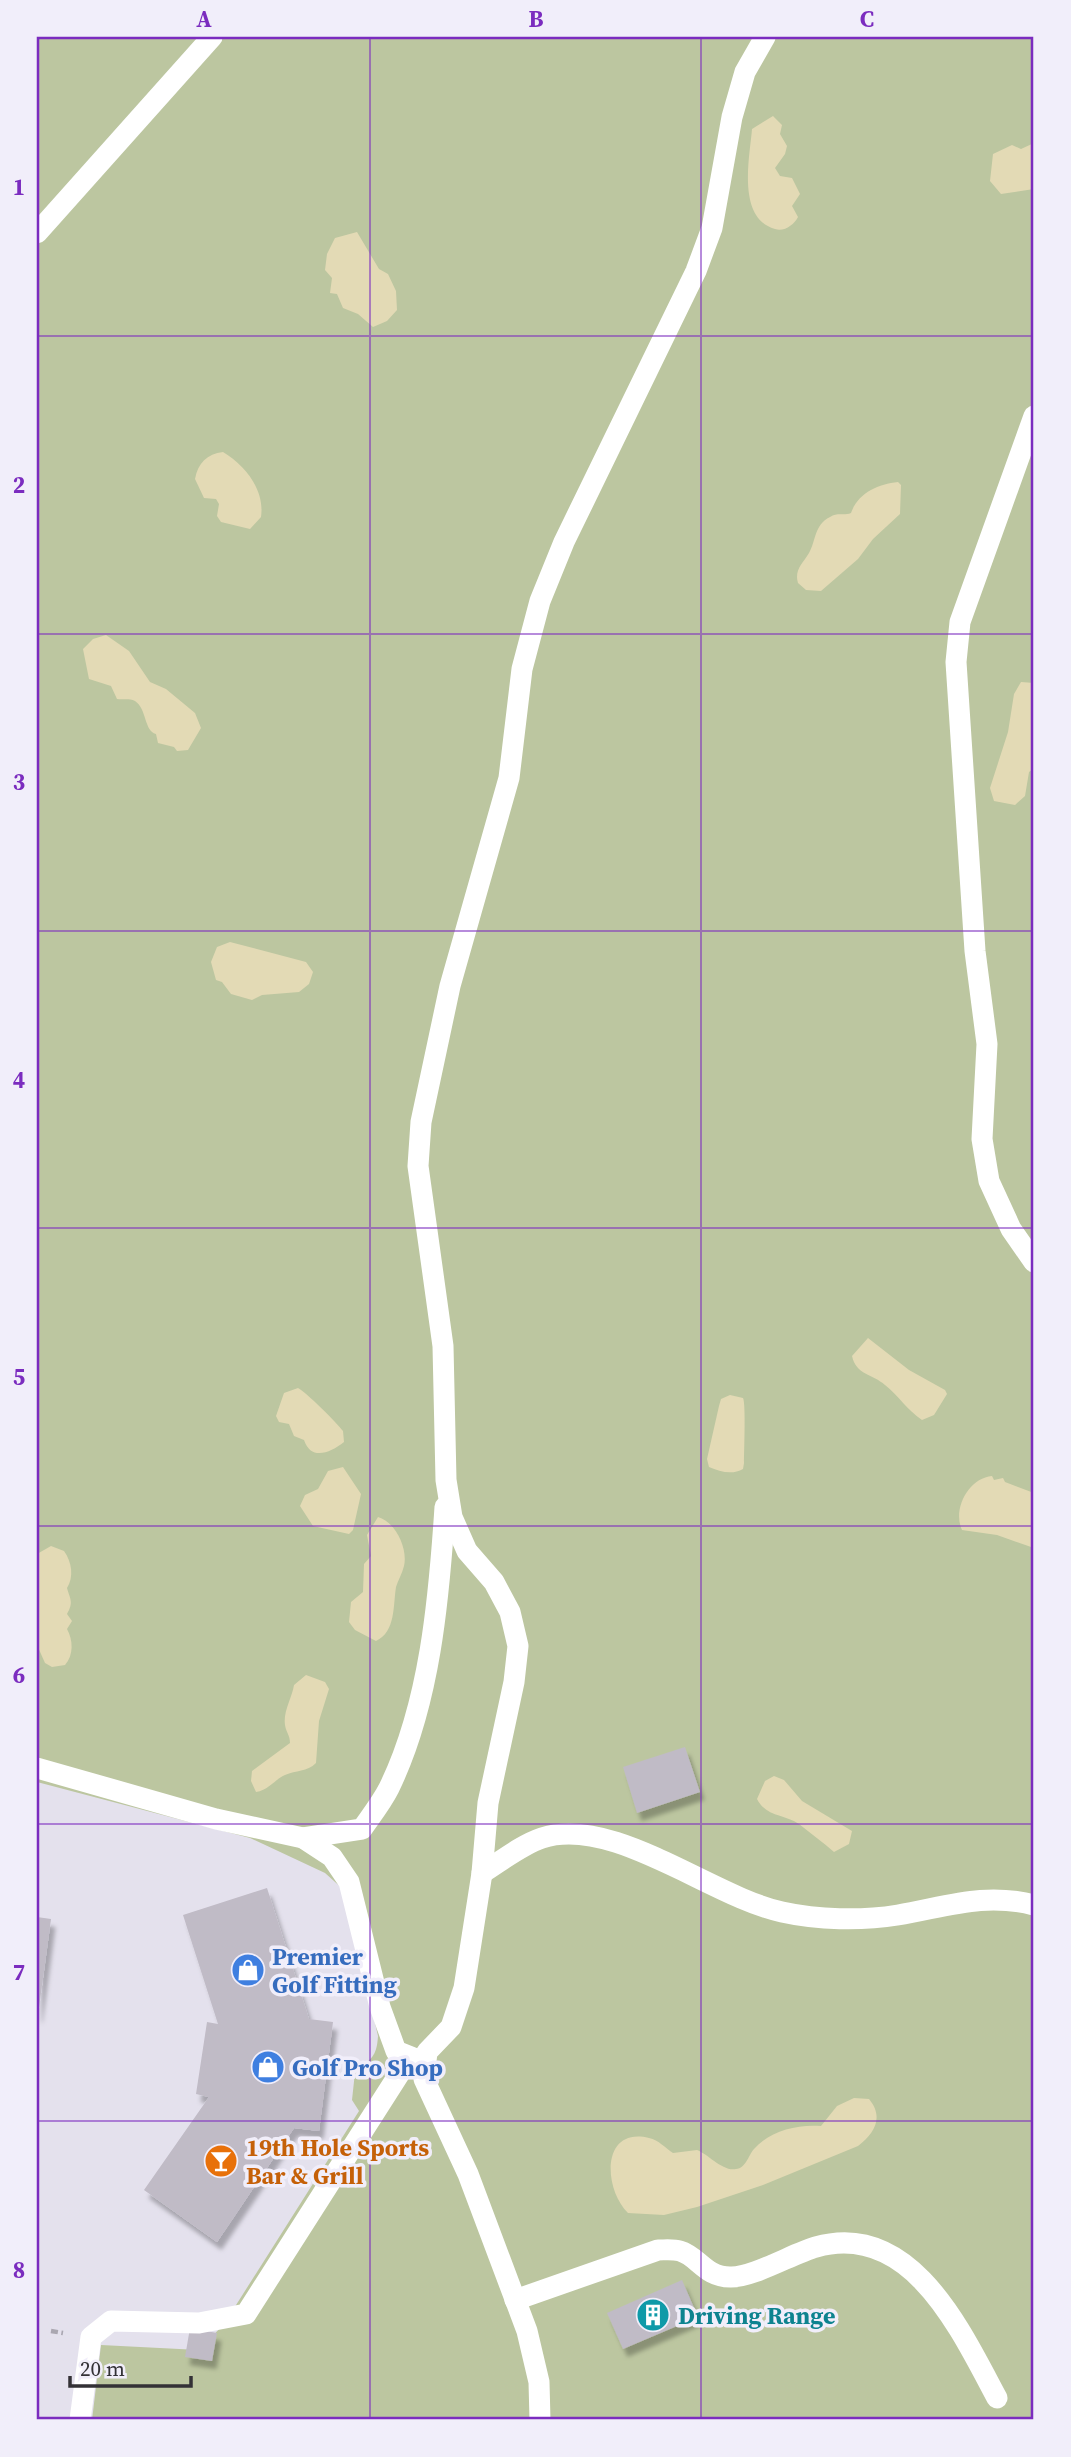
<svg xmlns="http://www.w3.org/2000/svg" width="1071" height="2457" font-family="'Source Serif 4',serif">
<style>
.green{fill:#bcc6a0}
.sand{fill:#e3dab5}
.building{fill:#c0bbc6;filter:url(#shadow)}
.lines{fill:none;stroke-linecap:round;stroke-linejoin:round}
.path{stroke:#aaa7b1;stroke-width:4.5;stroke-dasharray:7 3.5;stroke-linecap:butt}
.lane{stroke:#fff;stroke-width:21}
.grid{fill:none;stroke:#7b2cbf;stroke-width:2;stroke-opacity:0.55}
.labels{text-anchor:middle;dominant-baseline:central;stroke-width:7;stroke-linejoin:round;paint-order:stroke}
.shop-label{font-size:24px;font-weight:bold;fill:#366cbe;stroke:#f1eefa;text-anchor:start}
.food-label{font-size:24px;font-weight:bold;fill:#c56008;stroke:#f1eefa;text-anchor:start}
.culture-label{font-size:24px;font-weight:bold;fill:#0d838f;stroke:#f1eefa;text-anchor:start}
.neatline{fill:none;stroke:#7b2cbf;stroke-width:2.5}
.grid-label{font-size:23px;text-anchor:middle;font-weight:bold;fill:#7b2cbf}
</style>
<defs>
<filter id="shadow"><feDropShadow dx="4.5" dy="8" stdDeviation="2" flood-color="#0004"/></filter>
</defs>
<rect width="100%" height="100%" fill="#e4e1ed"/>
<path class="green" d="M37 37H1034V2420H92L101 2345 199 2350 224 2324 359 2111 352 2100 356 2063 362 2065C375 2058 377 2050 378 2036L344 1890 325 1873 250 1838 37 1782Z"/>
<g class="sand">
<path d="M773 116 782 125 780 134 787 146 785 154 775 168 780 176 792 178 800 194 792 206 798 217C794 225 784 232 775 229 736 218 750 156 752 129Z"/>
<polygon points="1034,143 1034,189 1001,194 990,181 993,154 1012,145 1021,149"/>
<polygon points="357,232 379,269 388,274 396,291 397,310 387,321 373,327 358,314 343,308 337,294 330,293 332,278 325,270 327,254 335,238"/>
<path d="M223 452C245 465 265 490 261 517L250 529 221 522 217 516 219 504 216 499 204 498 195 479C198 463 207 454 223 452Z"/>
<path d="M898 482 901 485 900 514 873 539 858 559 821 591 806 590 798 583C794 570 803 563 809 553 816 541 814 525 830 517 837 512 844 516 851 513 858 493 878 484 898 482Z"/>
<path d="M106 635 129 651 150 682 166 689 195 713 201 728 188 750 177 751 174 747 158 743 156 734C144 731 147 709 135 701 129 698 123 700 117 699L111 686 89 679 83 649 93 639Z"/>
<polygon points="1021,682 1034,683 1033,769 1029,772 1025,796 1015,805 994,801 990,788 1008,732 1014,694"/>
<polygon points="230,942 306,962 313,972 309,984 299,992 262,995 252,1000 231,994 222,982 216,980 211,962 217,947"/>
<path d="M868 1338 909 1370 945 1390 947 1394 934 1415 922 1420C907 1410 899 1396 885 1385 873 1374 856 1375 852 1356Z"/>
<path d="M298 1388C305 1391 338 1424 343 1431L344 1442C330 1453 311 1461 304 1440L294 1436 289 1424 279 1422 276 1416 284 1393Z"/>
<path d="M730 1395 743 1398C746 1404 744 1452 744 1463L743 1469C733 1475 720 1472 709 1467L707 1459 719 1406 721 1399Z"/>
<polygon points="343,1467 361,1494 353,1530 349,1534 313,1526 300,1506 305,1495 318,1489 328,1471"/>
<path d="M992 1476 994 1480 1003 1478 1005 1482 1034 1493V1548L997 1535 962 1530C952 1509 969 1478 992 1476Z"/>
<path d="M378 1517C396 1522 408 1549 404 1566 402 1574 398 1580 396 1587 393 1605 396 1632 376 1641L355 1630 349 1622 351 1602 363 1592 364 1564 371 1556 367 1535Z"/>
<path d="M51 1546 64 1551C72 1562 74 1577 67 1588 70 1599 74 1602 67 1614L72 1621 67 1629C73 1640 74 1655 65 1665L52 1667 45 1663 37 1645V1554Z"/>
<path d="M306 1675 325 1682 329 1689 319 1721 316 1763C307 1772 296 1770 285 1775 274 1780 269 1790 256 1792L251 1781 252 1771 290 1743C290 1735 286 1732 285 1725 283 1711 292 1698 294 1685Z"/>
<path d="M774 1776 784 1780 802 1801 852 1831 849 1844 834 1852C823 1842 810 1833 799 1824 785 1814 766 1817 757 1799L765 1781Z"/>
<path d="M854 2098 869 2099C884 2117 875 2133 858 2146L763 2185 697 2207 664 2215 628 2213C603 2189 601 2126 649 2138 659 2140 665 2148 673 2153L697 2150C708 2154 723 2172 736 2169 746 2168 748 2156 754 2149 770 2131 797 2124 821 2126L837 2106Z"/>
</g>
<g class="building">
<polygon points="685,1747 700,1792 637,1813 623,1767"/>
<polygon points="267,1888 309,2019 333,2022 319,2131 294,2128 217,2242 144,2190 209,2097 196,2094 207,2022 218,2024 183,1915"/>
<polygon points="37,1917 51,1919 38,2015 37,2015"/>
<polygon points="682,2280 698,2317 623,2349 607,2313"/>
<polygon points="190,2328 217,2333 212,2361 185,2357"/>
</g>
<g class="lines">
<polyline class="path" points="51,2331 63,2333"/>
<g class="lane">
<polyline points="37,233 212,37"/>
<polyline points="1034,416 960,622 956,662 975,951 987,1044 982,1139 989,1181 1011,1229 1034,1262"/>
<polyline points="37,1768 216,1819 303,1838 332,1857 349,1882 380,2007 396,2051 421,2061"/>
<path d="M303 1838 362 1829C371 1816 382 1802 389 1788 430 1704 439 1599 445 1507"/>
<path d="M482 1873C500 1862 521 1845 542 1838 613 1815 712 1897 782 1912 818 1920 861 1921 898 1915 946 1907 984 1892 1034 1905"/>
<path d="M515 2300 658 2250C665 2250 673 2249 680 2251 698 2256 705 2277 730 2277 752 2278 794 2253 816 2247 911 2220 961 2331 997 2398"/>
<polyline points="80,2420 91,2337 111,2321 199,2323 246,2314 410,2057"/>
<polyline points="540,2420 539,2382 527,2331 468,2174 424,2079 427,2052 451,2027 464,1988 482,1873 488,1803 514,1682 518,1646 510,1612 494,1582 467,1551 452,1517 446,1480 443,1346 418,1166 421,1122 450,986 509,778 522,669 540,601 564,542 696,271 712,228 732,117 745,72 765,37"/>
</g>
</g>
<path class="grid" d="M370 37V2420M701 37V2420M37 336H1034M37 634H1034M37 931H1034M37 1228H1034M37 1526H1034M37 1824H1034M37 2121H1034"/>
<defs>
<symbol id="shop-disc" viewBox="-11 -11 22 22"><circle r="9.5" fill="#3f7fe0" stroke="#f1eefa"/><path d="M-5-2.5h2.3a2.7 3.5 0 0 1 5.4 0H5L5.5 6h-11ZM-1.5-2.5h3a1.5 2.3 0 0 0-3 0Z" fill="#fff"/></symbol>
<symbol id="bar-disc" viewBox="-11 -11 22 22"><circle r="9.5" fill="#e8710a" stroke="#f1eefa"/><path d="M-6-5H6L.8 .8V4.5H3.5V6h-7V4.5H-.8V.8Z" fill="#fff"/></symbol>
<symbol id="building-disc" viewBox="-11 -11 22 22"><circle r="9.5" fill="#0f9aa8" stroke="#f1eefa"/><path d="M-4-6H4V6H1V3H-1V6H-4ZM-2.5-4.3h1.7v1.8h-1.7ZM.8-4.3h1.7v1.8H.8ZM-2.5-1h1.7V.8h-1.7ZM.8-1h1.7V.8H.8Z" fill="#fff"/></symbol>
</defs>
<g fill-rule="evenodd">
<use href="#shop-disc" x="229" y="1951" width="38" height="38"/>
<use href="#shop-disc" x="249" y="2048" width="38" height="38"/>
<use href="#bar-disc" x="202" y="2142" width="38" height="38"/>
<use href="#building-disc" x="634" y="2296" width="38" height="38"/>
</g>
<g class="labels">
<g class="shop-label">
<text x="272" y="1956">Premier<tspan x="272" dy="28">Golf Fitting</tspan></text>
<text x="292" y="2067">Golf Pro Shop</text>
</g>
<g class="food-label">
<text x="246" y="2147">19th Hole Sports<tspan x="246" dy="28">Bar &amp; Grill</tspan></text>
</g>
<g class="culture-label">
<text x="678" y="2315">Driving Range</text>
</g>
</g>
<rect width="1071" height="2457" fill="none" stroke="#f1eefa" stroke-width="77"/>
<path d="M70 2376v10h121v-10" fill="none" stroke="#333136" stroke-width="3.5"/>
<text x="80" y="2376" font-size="21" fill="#333136" stroke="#f1eefa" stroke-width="5" paint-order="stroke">20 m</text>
<rect x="38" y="38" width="994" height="2380" class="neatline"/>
<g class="grid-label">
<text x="204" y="27">A</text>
<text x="536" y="27">B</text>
<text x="867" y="27">C</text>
<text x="19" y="195">1</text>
<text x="19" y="493">2</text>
<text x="19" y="790">3</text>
<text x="19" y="1088">4</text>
<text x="19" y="1385">5</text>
<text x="19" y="1683">6</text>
<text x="19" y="1980">7</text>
<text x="19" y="2278">8</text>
</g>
</svg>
